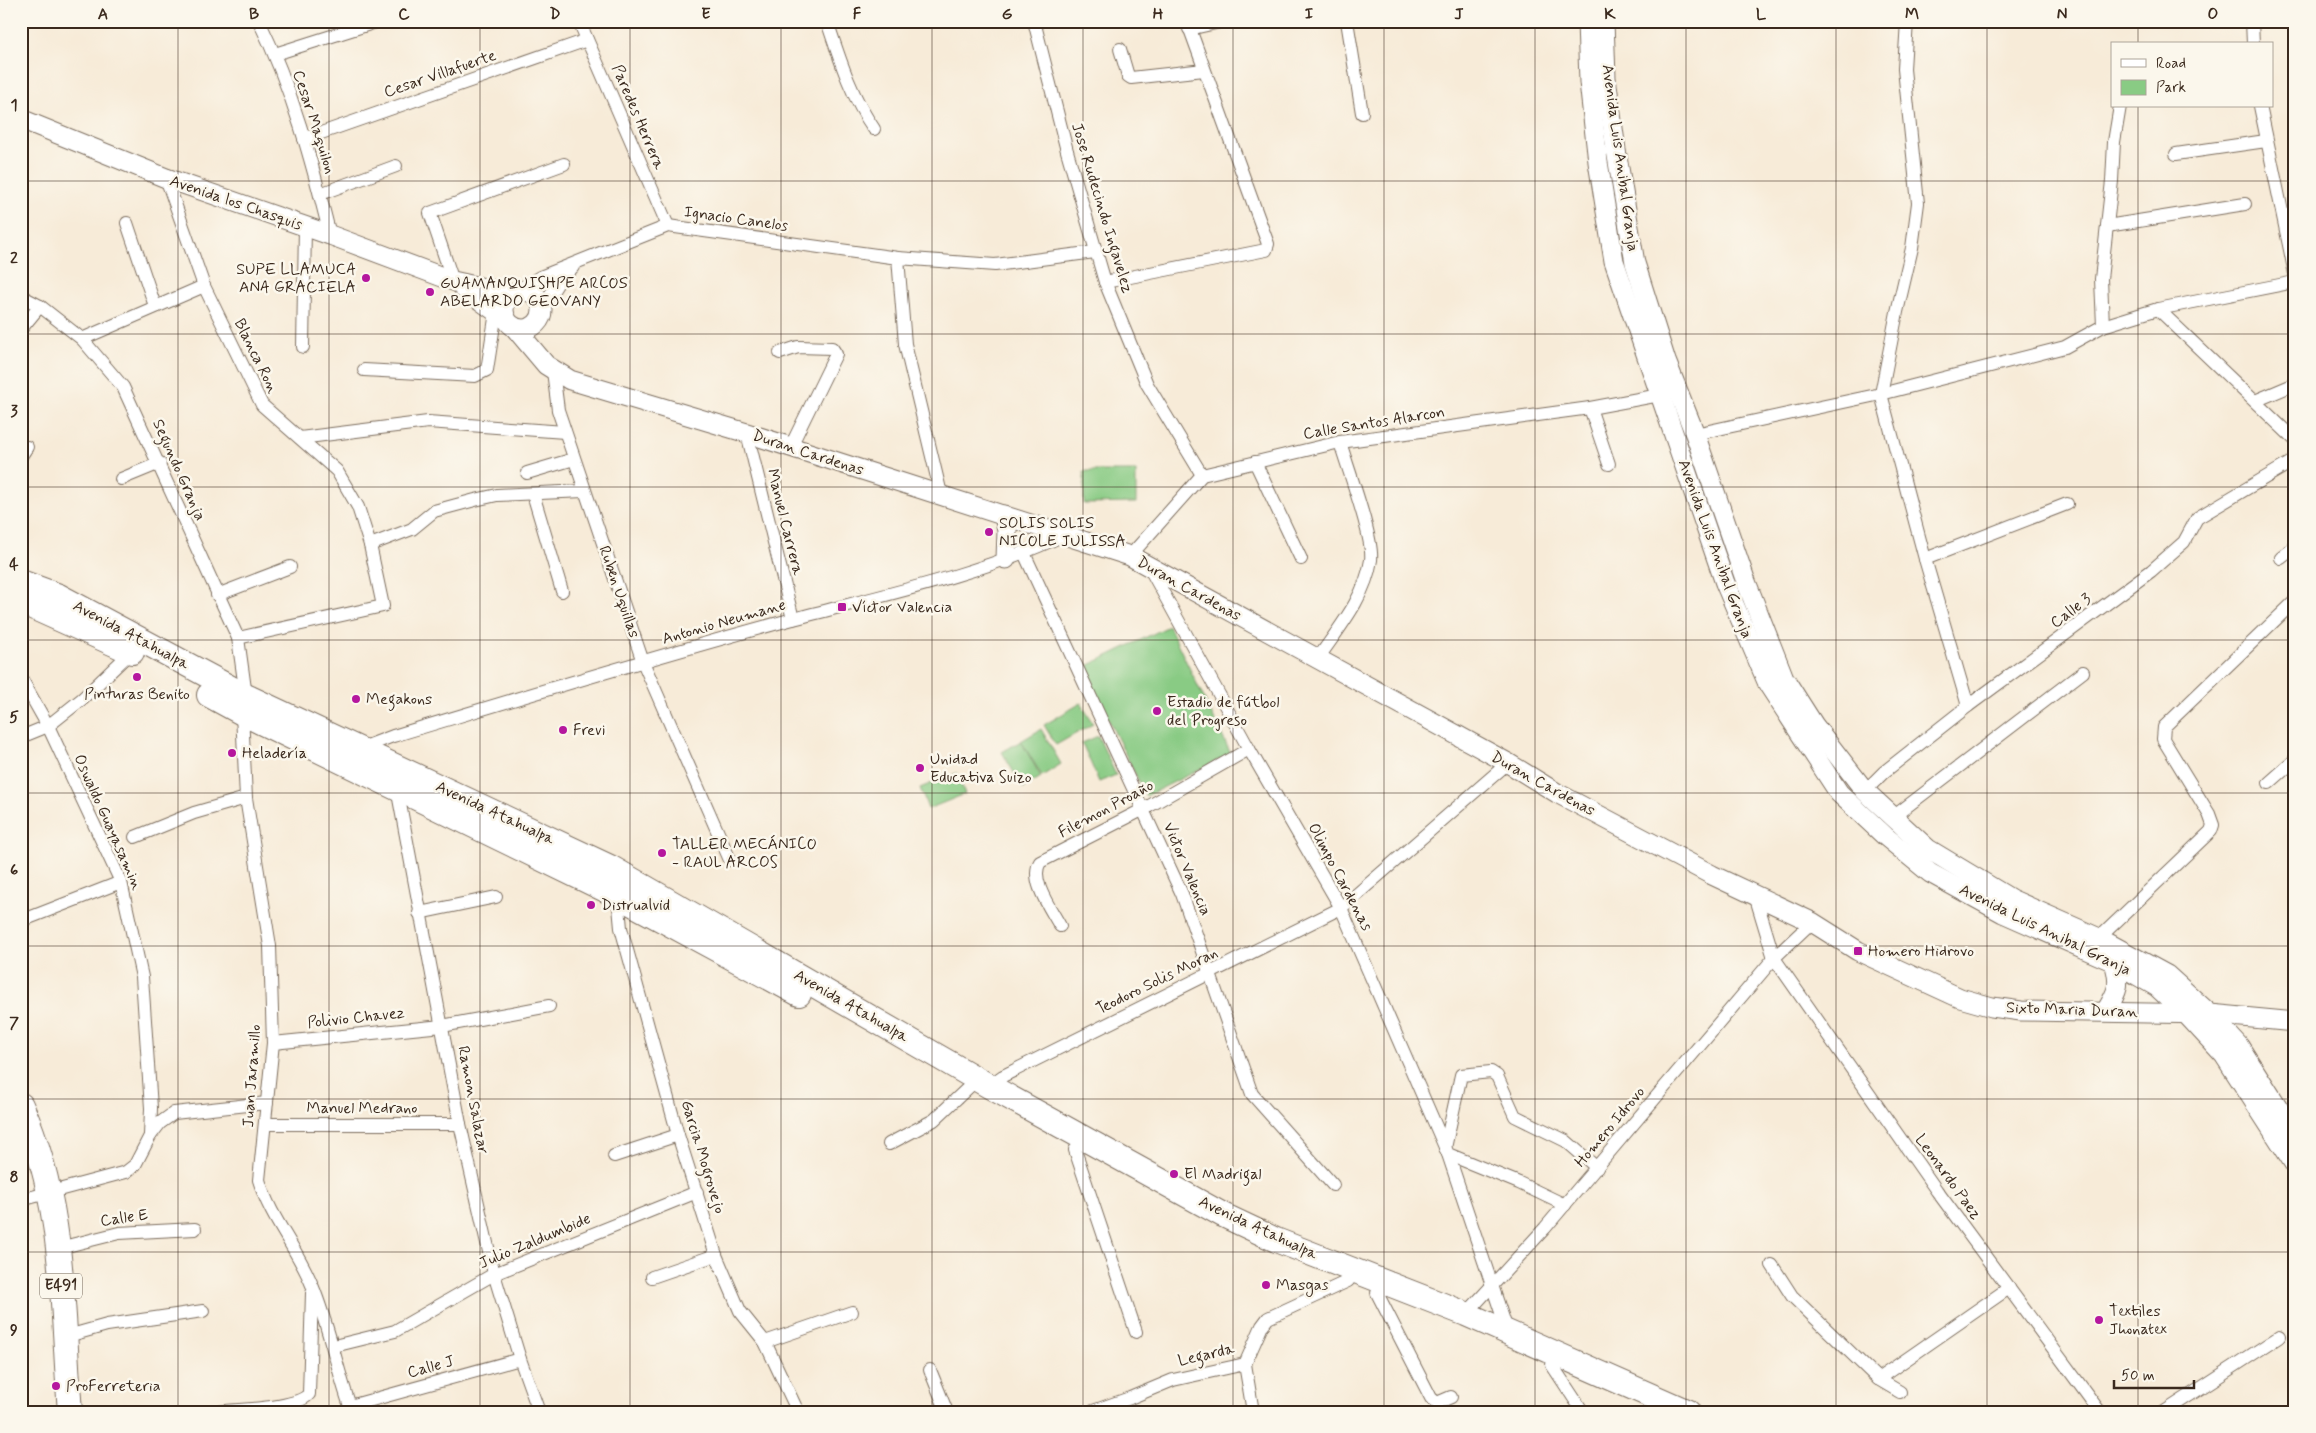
<svg xmlns="http://www.w3.org/2000/svg" width="2316" height="1433" font-family="Mynerve,sans-serif">
<style>
.green{fill:#89cb84;stroke:#627a51}
.lines{fill:none;stroke-linecap:round;stroke-linejoin:round}
.street-casing{stroke:#7d6e5f;stroke-width:14}
.secondary-casing{stroke:#7d6e5f;stroke-width:21}
.highway-casing{stroke:#7d6e5f;stroke-width:26}
.street{stroke:#fff;stroke-width:12}
.secondary{stroke:#fff;stroke-width:19}
.highway{stroke:#fff;stroke-width:24}
.grid{fill:none;stroke:#3b2a1e;stroke-width:1;stroke-opacity:0.55}
.poi-dot{fill:#b5179e;stroke:#fbf7ec;stroke-width:2}
.labels{text-anchor:middle;dominant-baseline:central;stroke-width:5;stroke-linejoin:round;paint-order:stroke}
.shield{fill:#fbf7ec;stroke:#75685c;stroke-width:1}
.shield-label{font-size:15px;font-weight:bold;fill:#3b2a1e}
.street-label{font-size:16px;fill:#3b2a1e;stroke:#fbf7ec}
.poi-label{font-size:16px;fill:#3b2a1e;stroke:#fbf7ec;text-anchor:start}
.neatline{fill:none;stroke:#3b2a1e;stroke-width:2}
.grid-label{font-size:16px;text-anchor:middle;font-weight:bold;fill:#3b2a1e}
</style>
<rect width="100%" height="100%" fill="#fbf7ec"/>
<filter id="ink" filterUnits="userSpaceOnUse"><feTurbulence type="fractalNoise" baseFrequency=".02" numOctaves="2"/><feDisplacementMap in="SourceGraphic" scale="10" xChannelSelector="R" yChannelSelector="G"/><feConvolveMatrix kernelMatrix="1 2 1 2 8 2 1 2 1" color-interpolation-filters="sRGB"/></filter>
<filter id="wash" filterUnits="userSpaceOnUse"><feTurbulence type="fractalNoise" baseFrequency=".0096" numOctaves="4" result="noise"/><feDisplacementMap in="SourceGraphic" scale="20" xChannelSelector="R" yChannelSelector="G"/><feGaussianBlur stdDeviation="1.12" result="paint"/><feColorMatrix in="noise" values="0 0 0 0 0 0 0 0 0 0 0 0 0 0 0 0 0 1.4 0 .05"/><feComposite in="paint" operator="in"/></filter>
<g filter="url(#wash)">
<rect width="100%" height="100%" fill="#f7ebd8"/>
<g class="green">
<polygon points="1136,471 1136,503 1084,504 1084,471"/>
<polygon points="1169,626 1231,754 1146,796 1083,668"/>
<polygon points="1081,703 1093,724 1056,745 1044,725"/>
<polygon points="1041,729 1061,764 1042,776 1021,741"/>
<polygon points="1098,736 1116,775 1099,782 1082,743"/>
<polygon points="1021,741 1041,777 1023,788 1002,752"/>
<polygon points="957,773 965,794 928,809 920,788"/>
</g>
</g>
<g filter="url(#ink)">
<g class="lines">
<defs>
<g id="street">
<path d="M259 21C292 88 312 162 330 235"/>
<polyline points="579,21 668,226"/>
<path d="M827 21C840 60 851 96 874 129"/>
<polyline points="1034,21 1067,151 1105,282 1147,384 1202,475"/>
<polyline points="1347,21 1362,113"/>
<polyline points="1907,21 1904,69 1918,203 1912,248 1897,312 1881,394 1925,559 1968,706"/>
<polyline points="2252,21 2253,44"/>
<polyline points="1189,29 1225,21"/>
<polyline points="1120,49 1128,76 1131,78 1204,70"/>
<polyline points="275,54 379,21"/>
<polyline points="2260,106 2295,274"/>
<polyline points="304,139 587,40"/>
<polyline points="2176,154 2266,141"/>
<polyline points="166,178 204,286 262,405 337,471 358,507 370,545 383,606 238,638"/>
<polyline points="320,194 396,166"/>
<polyline points="127,223 155,306"/>
<polyline points="2107,226 2245,204"/>
<polyline points="898,258 905,344 941,494"/>
<polyline points="453,281 430,213 564,164"/>
<polyline points="1105,282 1266,250 1268,244 1187,21"/>
<polyline points="517,291 540,277 668,226 898,258 995,265 1095,252"/>
<path d="M21 296 40 306 82 339 123 387 238 638 246 696 242 713 246 798 270 946 273 1043 259 1180C270 1218 297 1248 312 1285 329 1326 337 1370 352 1412"/>
<polyline points="542,308 557,284 573,267"/>
<polyline points="2158,309 2295,440"/>
<polyline points="2103,326 2101,279 2112,181 2114,142 2120,106"/>
<polyline points="21,329 40,306"/>
<polyline points="82,339 204,286"/>
<polyline points="303,347 305,227"/>
<polyline points="780,353 798,347 832,348 836,354 790,448"/>
<polyline points="364,370 475,376 487,370 496,312"/>
<polyline points="553,371 558,410 643,662 730,860"/>
<polyline points="2255,401 2295,384"/>
<polyline points="1590,408 1609,464"/>
<polyline points="747,433 793,619"/>
<polyline points="1695,434 1881,394 2065,347 2103,326 2158,309 2295,282"/>
<polyline points="300,438 428,422 565,432"/>
<polyline points="21,456 27,447"/>
<polyline points="1255,462 1301,559"/>
<polyline points="527,473 574,459"/>
<polyline points="121,479 160,463"/>
<polyline points="533,494 562,591"/>
<polyline points="370,545 412,529 434,511 475,500 497,495 584,491"/>
<polyline points="1024,553 1182,894 1252,1094 1333,1185"/>
<polyline points="1130,556 1202,475 1340,442 1590,408 1660,395"/>
<polyline points="2281,558 2295,547"/>
<polyline points="1925,559 2067,504"/>
<polyline points="1149,567 1249,749 1341,908 1448,1154 1519,1183 1565,1205"/>
<polyline points="217,595 290,567"/>
<path d="M1317 660C1338 629 1365 598 1371 560 1374 539 1347 466 1340 442"/>
<polyline points="21,678 48,726 121,882 142,977 151,1108 150,1136"/>
<polyline points="21,737 48,726 82,699 131,652"/>
<path d="M359 749 393 736C526 696 659 655 793 619 884 595 978 575 1064 535"/>
<polyline points="2269,783 2295,760"/>
<polyline points="397,788 460,1124 494,1274 520,1359 539,1412"/>
<polyline points="1865,791 1884,772 1968,706 2151,571 2184,542 2197,518 2295,460"/>
<polyline points="1893,817 2083,672"/>
<polyline points="135,837 194,813 246,798"/>
<polyline points="1755,895 1774,958 1937,1191 2100,1412"/>
<polyline points="618,896 621,928 678,1135 716,1255 740,1311 765,1342 798,1412"/>
<polyline points="419,913 496,897"/>
<polyline points="21,921 121,882"/>
<path d="M1060 926C1051 909 1029 880 1040 862L1144 809 1249 749"/>
<polyline points="2099,938 2211,831 2213,825 2209,814 2163,739 2164,727 2295,601"/>
<polyline points="273,1043 442,1026 549,1006"/>
<polyline points="989,1086 1003,1076 1341,908 1508,763"/>
<polyline points="265,1124 460,1124"/>
<polyline points="889,1144 934,1120 970,1086"/>
<polyline points="1445,1148 1461,1075 1491,1072 1497,1076 1515,1116 1566,1141 1597,1168"/>
<polyline points="1075,1150 1136,1332"/>
<polyline points="1448,1154 1508,1333"/>
<polyline points="614,1156 678,1135"/>
<polyline points="21,1200 126,1172 135,1165 150,1136 160,1123 174,1113 267,1103"/>
<polyline points="59,1248 119,1233 195,1229"/>
<polyline points="1772,1265 1792,1296 1878,1379 2009,1288"/>
<polyline points="652,1277 716,1255"/>
<polyline points="1377,1293 1431,1398 1437,1403 1451,1397"/>
<polyline points="1466,1314 1545,1228 1774,958 1812,922"/>
<polyline points="64,1337 107,1325 203,1311"/>
<polyline points="765,1342 852,1312"/>
<polyline points="334,1346 395,1331 494,1274 697,1192"/>
<polyline points="1245,1364 1253,1412"/>
<polyline points="1552,1365 1583,1412"/>
<polyline points="930,1370 947,1412"/>
<polyline points="1878,1379 1900,1392"/>
<polyline points="350,1406 520,1359"/>
<path d="M219 1412C239 1409 296 1409 309 1394L312 1293"/>
<polyline points="1090,1412 1130,1398 1173,1380 1245,1364 1262,1326 1268,1318 1348,1281 1356,1270"/>
<polyline points="2164,1412 2279,1337"/>
</g>
<g id="secondary">
<polyline points="1587,21 1589,82 1598,162 1614,261 1725,583 1768,684 1839,793 1885,836 1930,873 2003,913 2114,962 2157,987 2187,1015 2224,1055 2295,1165"/>
<polyline points="1604,21 1606,78 1616,150 1635,263 1666,361 1695,434 1745,579 1784,678 1814,725 1865,791 1928,849 2011,899 2099,938 2167,975 2210,1014 2239,1046 2295,1134"/>
<polyline points="21,119 166,178 330,235 453,281 511,294"/>
<polyline points="463,288 506,319"/>
<circle cx="523" cy="310" r="19"/>
<polyline points="514,327 546,365 570,380 747,433 1130,556 1508,763 1557,793 1712,875 1812,922 1858,951 1960,998 1992,1007 2021,1011 2210,1014 2295,1022"/>
<polyline points="1004,515 1007,531 1006,559"/>
<path d="M2106 1011C2118 991 2121 985 2114 962"/>
</g>
<g id="highway">
<polyline points="21,582 59,596 246,696 610,867 989,1086 1223,1215 1276,1240 1466,1314 1688,1412"/>
<polyline points="21,602 132,652"/>
<polyline points="209,695 242,713 618,896 799,994"/>
<path d="M21 1105C65 1202 62 1308 70 1412"/>
</g>
</defs>
<use href="#street" class="street-casing"/>
<use href="#secondary" class="secondary-casing"/>
<use href="#highway" class="highway-casing"/>
<use href="#street" class="street"/>
<use href="#secondary" class="secondary"/>
<use href="#highway" class="highway"/>
</g>
</g>
<path class="grid" d="M178 21V1412M329 21V1412M480 21V1412M630 21V1412M781 21V1412M932 21V1412M1083 21V1412M1233 21V1412M1384 21V1412M1535 21V1412M1686 21V1412M1836 21V1412M1987 21V1412M2138 21V44M2138 106V1412M21 181H2295M21 334H2295M21 487H2295M21 640H2295M21 793H2295M21 946H2295M21 1099H2295M21 1252H2295"/>
<g class="poi-dot">
<circle cx="366" cy="278" r="5"/>
<circle cx="430" cy="292" r="5"/>
<circle cx="989" cy="532" r="5"/>
<rect x="837" y="602" width="10" height="10" rx="2.5"/>
<circle cx="137" cy="677" r="5"/>
<circle cx="356" cy="699" r="5"/>
<circle cx="1157" cy="711" r="5"/>
<circle cx="563" cy="730" r="5"/>
<circle cx="232" cy="753" r="5"/>
<circle cx="920" cy="768" r="5"/>
<circle cx="662" cy="853" r="5"/>
<circle cx="591" cy="905" r="5"/>
<rect x="1853" y="946" width="10" height="10" rx="2.5"/>
<circle cx="1174" cy="1174" r="5"/>
<circle cx="1266" cy="1285" r="5"/>
<circle cx="2099" cy="1320" r="5"/>
<circle cx="56" cy="1386" r="5"/>
</g>
<g class="labels">
<rect class="shield" x="40" y="1273.5" width="42" height="25" rx="4"/>
<g class="shield-label">
<text x="61" y="1286">E491</text>
</g>
<g class="street-label">
<text transform="translate(440 74) rotate(-19)">Cesar Villafuerte</text>
<text transform="translate(638 117) rotate(67)">Paredes Herrera</text>
<text transform="translate(314 122) rotate(72)">Cesar Maquilon</text>
<text transform="translate(1620 158) rotate(82)">Avenida Luis Anibal Granja</text>
<text transform="translate(236 203) rotate(19)">Avenida los Chasquis</text>
<text transform="translate(1102 208) rotate(73)">Jose Rudecindo Ingavelez</text>
<text transform="translate(736 219) rotate(8)">Ignacio Canelos</text>
<text transform="translate(256 356) rotate(64)">Blanca Ron</text>
<text transform="translate(1374 423) rotate(-9)">Calle Santos Alarcon</text>
<text transform="translate(808 453) rotate(18)">Duran Cardenas</text>
<text transform="translate(179 470) rotate(66)">Segundo Granja</text>
<text transform="translate(785 522) rotate(76)">Manuel Carrera</text>
<text transform="translate(1715 549) rotate(70)">Avenida Luis Anibal Granja</text>
<text transform="translate(1189 589) rotate(29)">Duran Cardenas</text>
<text transform="translate(619 592) rotate(71)">Ruben Uquillas</text>
<text transform="translate(2071 611) rotate(-37)">Calle 3</text>
<text transform="translate(724 622) rotate(-16)">Antonio Neumane</text>
<text transform="translate(131 635) rotate(28)">Avenida Atahualpa</text>
<text transform="translate(1543 784) rotate(29)">Duran Cardenas</text>
<text transform="translate(1106 809) rotate(-28)">Filemon Proaño</text>
<text transform="translate(495 813) rotate(25)">Avenida Atahualpa</text>
<text transform="translate(108 822) rotate(66)">Oswaldo Guayasamin</text>
<text transform="translate(1187 869) rotate(67)">Victor Valencia</text>
<text transform="translate(1340 877) rotate(62)">Olimpo Cardenas</text>
<text transform="translate(2045 930) rotate(26)">Avenida Luis Anibal Granja</text>
<text transform="translate(1157 981) rotate(-26)">Teodoro Solis Moran</text>
<text transform="translate(851 1006) rotate(30)">Avenida Atahualpa</text>
<text transform="translate(2072 1010) rotate(2)">Sixto Maria Duran</text>
<text transform="translate(356 1018) rotate(-6)">Polivio Chavez</text>
<text transform="translate(252 1076) rotate(-86)">Juan Jaramillo</text>
<text transform="translate(473 1100) rotate(79)">Ramon Salazar</text>
<text x="362" y="1108">Manuel Medrano</text>
<text transform="translate(1610 1127) rotate(-50)">Homero Idrovo</text>
<text transform="translate(703 1157) rotate(73)">Garcia Mogrovejo</text>
<text transform="translate(1948 1177) rotate(54)">Leonardo Paez</text>
<text transform="translate(124 1218) rotate(-8)">Calle E</text>
<text transform="translate(1258 1228) rotate(25)">Avenida Atahualpa</text>
<text transform="translate(535 1241) rotate(-23)">Julio Zaldumbide</text>
<text transform="translate(1206 1355) rotate(-13)">Legarda</text>
<text transform="translate(431 1367) rotate(-15)">Calle J</text>
</g>
<g class="poi-label">
<text x="356" y="269" text-anchor="end">SUPE LLAMUCA<tspan x="356" dy="18">ANA GRACIELA</tspan></text>
<text x="440" y="283">GUAMANQUISHPE ARCOS<tspan x="440" dy="18">ABELARDO GEOVANY</tspan></text>
<text x="999" y="523">SOLIS SOLIS<tspan x="999" dy="18">NICOLE JULISSA</tspan></text>
<text x="852" y="607">Víctor Valencia</text>
<text x="137" y="694" text-anchor="middle">Pinturas Benito</text>
<text x="366" y="699">Megakons</text>
<text x="1167" y="702">Estadio de fútbol<tspan x="1167" dy="18">del Progreso</tspan></text>
<text x="573" y="730">Frevi</text>
<text x="242" y="753">Heladería</text>
<text x="930" y="759">Unidad<tspan x="930" dy="18">Educativa Suizo</tspan></text>
<text x="672" y="844">TALLER MECÁNICO<tspan x="672" dy="18">- RAUL ARCOS</tspan></text>
<text x="601" y="905">Distrualvid</text>
<text x="1868" y="951">Homero Hidrovo</text>
<text x="1184" y="1174">El Madrigal</text>
<text x="1276" y="1285">Masgas</text>
<text x="2109" y="1311">Textiles<tspan x="2109" dy="18">Jhonatex</tspan></text>
<text x="66" y="1386">ProFerreteria</text>
</g>
</g>
<rect width="2316" height="1433" fill="none" stroke="#fbf7ec" stroke-width="55"/>
<rect x="2111" y="42" width="162" height="65" fill="#fbf7ec" stroke="#aea59a"/>
<rect x="2121" y="59" width="25" height="8" fill="#ffffff" stroke="#aea59a"/>
<text x="2156" y="68" font-size="15" fill="#3b2a1e">Road</text>
<rect x="2121" y="80" width="25" height="15" fill="#89cb84" stroke="#aea59a"/>
<text x="2156" y="92" font-size="15" fill="#3b2a1e">Park</text>
<path d="M2114 1380v8h80v-8" fill="none" stroke="#3b2a1e" stroke-width="2.5"/>
<text x="2121" y="1380" font-size="15" fill="#3b2a1e" stroke="#fbf7ec" stroke-width="4" paint-order="stroke">50 m</text>
<rect x="28" y="28" width="2260" height="1378" class="neatline"/>
<g class="grid-label">
<text x="103" y="19">A</text>
<text x="254" y="19">B</text>
<text x="404" y="19">C</text>
<text x="555" y="19">D</text>
<text x="706" y="19">E</text>
<text x="857" y="19">F</text>
<text x="1007" y="19">G</text>
<text x="1158" y="19">H</text>
<text x="1309" y="19">I</text>
<text x="1459" y="19">J</text>
<text x="1610" y="19">K</text>
<text x="1761" y="19">L</text>
<text x="1912" y="19">M</text>
<text x="2062" y="19">N</text>
<text x="2213" y="19">O</text>
<text x="14" y="110">1</text>
<text x="14" y="263">2</text>
<text x="14" y="416">3</text>
<text x="14" y="569">4</text>
<text x="14" y="722">5</text>
<text x="14" y="875">6</text>
<text x="14" y="1028">7</text>
<text x="14" y="1182">8</text>
<text x="14" y="1335">9</text>
</g>
</svg>
